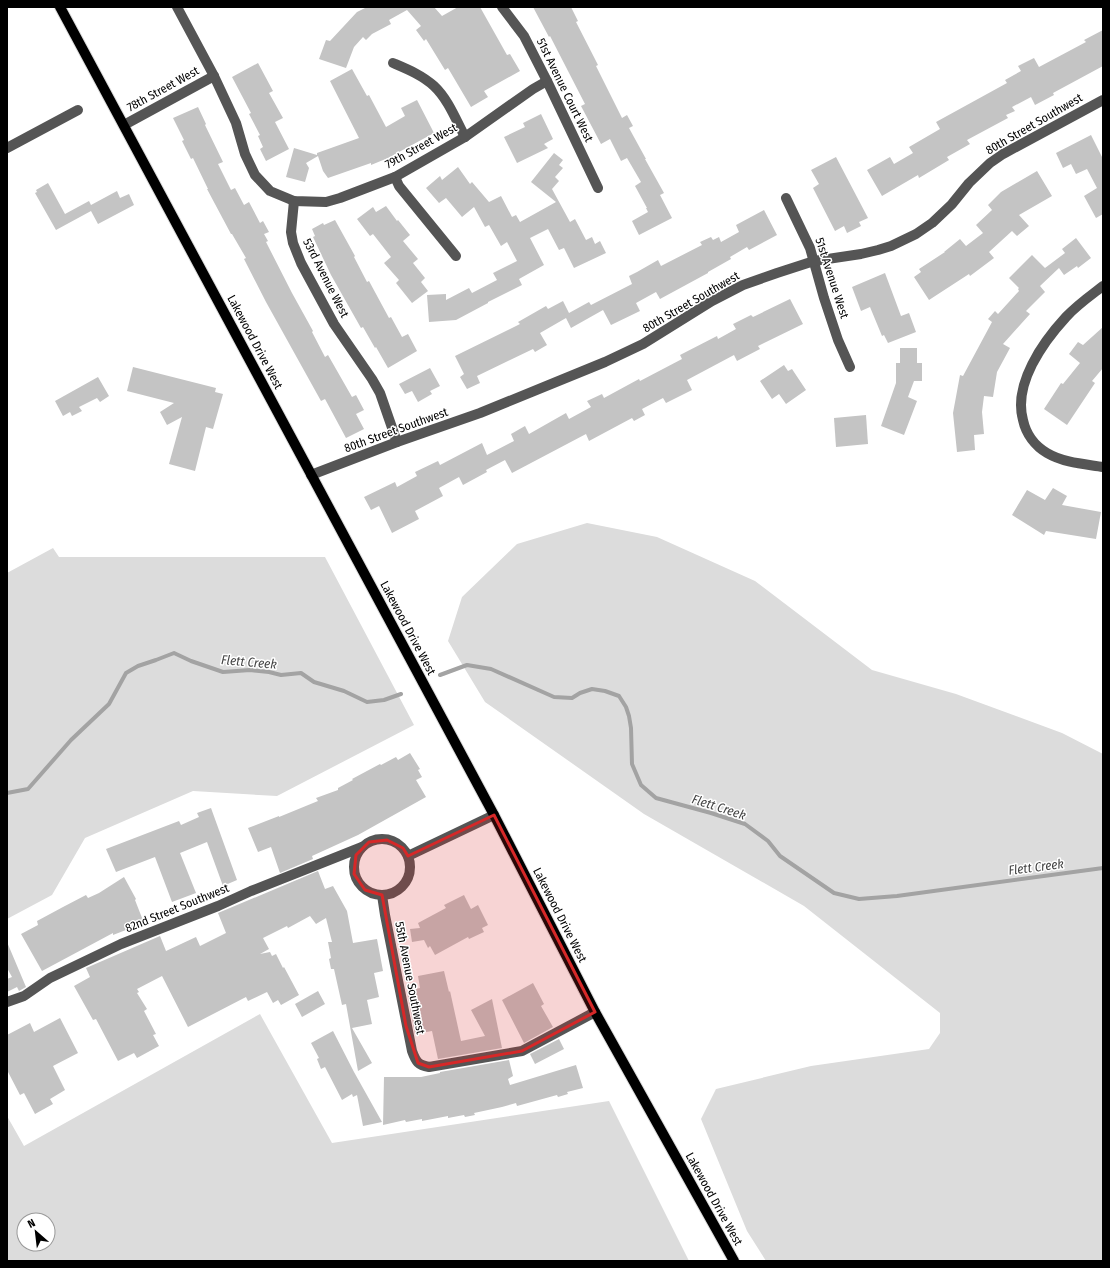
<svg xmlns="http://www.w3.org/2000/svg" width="1110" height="1268" font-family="'Fira Sans Condensed',sans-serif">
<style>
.green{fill:#dcdcdc;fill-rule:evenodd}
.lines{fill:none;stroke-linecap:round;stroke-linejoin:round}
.stream{stroke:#a3a3a3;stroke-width:4}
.building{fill:#c4c4c4}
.major-casing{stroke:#dbdbdb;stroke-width:12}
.minor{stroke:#555;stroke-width:10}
.major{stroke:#000;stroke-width:10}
.marked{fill:#d62828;fill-opacity:0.2;stroke:#d62828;stroke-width:3;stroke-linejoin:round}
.labels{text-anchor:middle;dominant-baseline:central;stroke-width:3;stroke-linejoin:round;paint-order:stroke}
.street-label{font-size:12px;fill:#000;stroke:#fff}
.water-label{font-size:13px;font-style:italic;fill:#444;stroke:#fff}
</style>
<rect width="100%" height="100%" fill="#fff"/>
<g class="green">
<polygon points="587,523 657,537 755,581 872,670 956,694 1062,733 1103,754 1103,1261 766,1261 747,1231 701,1119 716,1089 811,1066 929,1049 940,1033 940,1013 804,906 644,814 485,702 448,641 462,597 517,544"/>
<polygon points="53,548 59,557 325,557 414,725 277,796 193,791 85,838 52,895 7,919 7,573"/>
<path d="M260 1014 332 1143 609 1101 689 1261H7V1116L24 1146ZM24 1220H48V1244H24Z"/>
</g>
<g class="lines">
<g class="stream">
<polyline points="440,675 467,665 491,669 554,697 572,698 580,693 592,689 605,691 619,696 626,707 629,716 631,728 632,764 641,785 656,798 711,813 745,824 768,841 780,856 834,893 859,899 897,896 1103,868"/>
<polyline points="7,793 28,789 71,740 109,704 126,673 138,666 156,660 174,653 191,661 223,672 250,670 269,672 281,675 301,673 314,682 344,691 367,702 384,700 401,694"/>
</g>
</g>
<g class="building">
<polygon points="367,7 434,7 442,16 458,7 480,7 507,55 510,54 520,71 484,91 488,97 471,107 448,68 445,70 426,39 424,41 416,30 421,26 407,10 389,20 391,24 372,34 366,40 363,37 354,47 346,68 319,59 326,40 330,41 357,12"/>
<polygon points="533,7 571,7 578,21 576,22 598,65 596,66 622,118 627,115 633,126 629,128 646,159 645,159 664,193 660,195 672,218 639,235 632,221 648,212 646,208 647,208 635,186 641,182 627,158 621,161 610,139 601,144 581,106 585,104 550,36 549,37"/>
<polygon points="1103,30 1103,66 1053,93 1054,95 1035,105 1031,97 1012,107 1015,111 1006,115 1008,118 967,140 970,144 947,157 949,160 919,178 918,175 882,196 867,170 890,157 894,164 913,153 909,147 940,129 936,122 1007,83 1005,80 1021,71 1018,66 1034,58 1039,67 1086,42 1084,40"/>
<polygon points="258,63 273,91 269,93 283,118 275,122 289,149 266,161 260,149 263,147 258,136 260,135 249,114 251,113 232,77"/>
<polygon points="352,69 367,96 369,95 386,127 405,116 401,108 417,100 434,133 388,158 371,165 371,163 328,178 323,171 318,156 306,163 309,168 305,182 286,177 294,148 317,155 317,153 359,138 330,81"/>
<polygon points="198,107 206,124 205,125 223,162 218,164 231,190 235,188 244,205 249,202 260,223 263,221 269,232 264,234 268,241 266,242 292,293 313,331 312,332 325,357 328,355 352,397 356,395 364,410 356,414 364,429 346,438 325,399 321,401 266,302 244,259 246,258 232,234 231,234 207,189 208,189 193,158 191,159 182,141 184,140 173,118"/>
<polygon points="541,114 553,139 544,144 548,148 517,163 504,137 525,127 523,123"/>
<polygon points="1091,135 1103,159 1103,214 1096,218 1084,196 1097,188 1087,169 1076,174 1071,164 1063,168 1056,153"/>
<polygon points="554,153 563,160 559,165 563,168 555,177 559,181 552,189 570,222 575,219 586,240 592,237 595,244 600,241 606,253 574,268 564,248 559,250 548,229 530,238 544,265 519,279 522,285 488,302 488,303 456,320 429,322 427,295 446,294 446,300 469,288 472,293 497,280 493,273 517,261 507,242 501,246 489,225 485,227 474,207 462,217 446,198 439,203 426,188 440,176 442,180 458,167 470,184 472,182 489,202 501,196 512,217 516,215 520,222 556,202 531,182"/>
<polygon points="836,157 868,218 859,222 861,226 847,233 844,226 835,231 813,188 819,184 811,170"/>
<polygon points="1037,171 1052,196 1019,215 1029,226 1017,236 1012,231 989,252 994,258 970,276 969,274 929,300 914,277 921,272 919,269 945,252 944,252 960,239 966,246 983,233 976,225 992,210 988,205 1001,192"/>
<polygon points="48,183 65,214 89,201 91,205 117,191 120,198 129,194 134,205 98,224 91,211 56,230 35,193 37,192 36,190"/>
<polygon points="386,206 397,221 398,220 410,235 403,241 418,259 413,263 425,278 421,282 428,291 412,303 396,283 399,280 384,263 391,257 373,234 370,236 357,219 373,207 376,212"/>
<polygon points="764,210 777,235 749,250 747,247 730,257 731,259 708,272 708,273 660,299 656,292 636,303 640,311 611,325 603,310 571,328 566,318 540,333 547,345 535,352 533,349 477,376 480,383 467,389 460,377 464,374 455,356 520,324 518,322 546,306 548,309 563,301 569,313 589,302 591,305 632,284 629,276 637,272 658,260 661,266 702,245 700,242 711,237 713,240 719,237 721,242 739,232 736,225"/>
<polygon points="335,220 355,256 354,257 367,282 369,281 389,318 391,317 402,337 408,334 417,351 388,368 376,347 375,348 363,327 361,328 331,275 313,237 315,236 312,229 323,223 324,225"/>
<polygon points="1076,238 1091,258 1078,268 1077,266 1064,275 1059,268 1040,286 1045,292 1026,311 1030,314 1003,344 1010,348 997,372 993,397 984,396 982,412 984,434 974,435 975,450 957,452 953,413 960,375 963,376 992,322 988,319 995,311 998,314 1019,291 1018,289 1019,288 1009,278 1032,255 1045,268 1065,253 1062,249"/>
<polygon points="885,273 901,316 909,313 916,332 888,343 884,335 882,336 870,307 861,311 852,287"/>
<polygon points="790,299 803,324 758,346 760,349 737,361 734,355 687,380 692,390 666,403 663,398 642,409 645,415 634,421 632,418 589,441 586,434 512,473 505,460 486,470 487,472 463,485 459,477 439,488 443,496 415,511 419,519 392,533 379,506 371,510 364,497 395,482 397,487 417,476 415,472 438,461 440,465 482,443 487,455 514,441 511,434 525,426 529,434 566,413 569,419 591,407 587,401 602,394 604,398 639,379 640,381 682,359 680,355 717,336 718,339 736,329 733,324 751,315 753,317"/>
<polygon points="1103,327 1103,368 1092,381 1095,383 1067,425 1044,409 1061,383 1063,384 1080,363 1069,354 1078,342 1083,345"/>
<polygon points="900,348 917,348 917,363 922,363 922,381 914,381 908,397 917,401 904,435 881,426 896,383 896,363 900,363"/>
<polygon points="784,365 788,371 792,369 806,390 786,404 779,394 772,399 760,381"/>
<polygon points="133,367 216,388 215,392 223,394 213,429 206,427 195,471 169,464 182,417 167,425 160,412 174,403 127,391"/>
<polygon points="430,368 440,386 430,391 432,394 418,402 412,391 405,394 399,384"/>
<polygon points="98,377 109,396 100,402 97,398 79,407 82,411 72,416 70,412 63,416 55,401"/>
<polygon points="866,415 868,444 836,447 834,418"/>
<polygon points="1053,488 1067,496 1062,505 1101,512 1096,539 1046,531 1044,535 1012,515 1027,490 1045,500"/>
<polygon points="410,753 420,769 418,770 422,777 416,780 426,797 358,835 312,856 313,859 280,873 271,847 258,852 248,828 279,816 279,817 318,801 316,798 338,790 338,788 353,780 352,779 380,764 381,765 396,757 398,760"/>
<polygon points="211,808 237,880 223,886 207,842 180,853 196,893 172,902 155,857 116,872 106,849 179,821 181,825 199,817 197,813"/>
<polygon points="318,871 325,889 333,886 347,911 353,943 377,939 383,971 374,973 379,997 367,1000 372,1024 352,1028 372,1063 358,1071 346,1004 342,1005 334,969 331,969 329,959 331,958 328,942 332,942 326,918 316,924 310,916 288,928 287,926 263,938 269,949 260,954 270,952 272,956 276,954 283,968 284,967 299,995 281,1005 278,1000 273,1003 267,992 248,1001 246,997 188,1027 162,976 137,989 139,992 137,993 147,1009 144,1011 156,1034 153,1035 159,1046 137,1058 134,1053 118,1061 96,1019 93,1020 74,986 90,977 86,968 160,936 166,951 196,937 200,946 226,933 218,913"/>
<polygon points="124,877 136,899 135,900 144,923 113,935 113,933 42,971 21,934 38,925 37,921 63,907 86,895 88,898 99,893"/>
<polygon points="464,895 471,909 478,905 488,925 482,928 484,932 469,939 468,937 435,955 430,946 428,948 424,940 412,942 410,929 420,928 418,923 446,908 444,905"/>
<polygon points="7,942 26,987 19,991 17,987 7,992 7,979 12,977 7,968"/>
<polygon points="444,971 449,992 450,991 461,1041 485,1036 471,1010 492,999 502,1048 438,1059 432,1031 415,1034 407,991 420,988 418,976"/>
<polygon points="533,983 544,1004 541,1006 553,1027 524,1043 502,1000"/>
<polygon points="318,991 325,1004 302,1017 295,1004"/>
<polygon points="60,1018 78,1053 53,1066 65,1090 50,1099 53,1104 35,1114 24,1093 20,1095 7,1070 7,1035 30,1023 34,1032"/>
<polygon points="333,1031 354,1072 382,1122 363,1126 357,1095 353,1097 352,1094 342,1100 325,1067 321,1069 317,1059 319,1058 311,1043"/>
<polygon points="559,1039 564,1049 535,1064 530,1054"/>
<polygon points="509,1060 513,1076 508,1079 510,1085 576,1065 583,1088 567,1092 568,1094 558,1097 557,1095 517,1106 516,1103 502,1107 474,1113 475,1115 465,1117 464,1115 448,1118 448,1116 422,1121 422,1119 406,1122 405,1120 383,1125 384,1077 421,1077 440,1073 440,1072"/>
</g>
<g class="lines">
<defs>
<polyline id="major" points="60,7 494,815 595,1012 734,1261"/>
</defs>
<use href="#major" class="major-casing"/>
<g class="minor">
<polyline points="177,7 214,76 236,123 245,154 255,175 270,191 294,201 326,202 340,198 395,177 465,137 533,89 547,81"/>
<polyline points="502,7 524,36 547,81 598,188"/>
<path d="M393 63C407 69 422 75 434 86 448 99 456 120 465 137"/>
<polyline points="124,125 214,76"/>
<polyline points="7,148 78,110"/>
<polyline points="395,177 399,186 456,256"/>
<polyline points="786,198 810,248 824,298 838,340 850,367"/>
<polyline points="294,201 291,232 293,243 301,263 334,324 372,379 380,393 397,442"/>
<path d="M1103 286C1090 296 1077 305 1066 317 1043 342 1013 384 1023 420 1026 434 1035 446 1047 453 1064 463 1084 464 1103 467"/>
<polyline points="311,475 397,442 480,413 605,362 643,344 712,301 743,285 777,273 814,261 861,254 878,250 891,246 916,234 932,223 952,204 969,183 990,163 1003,154 1103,100"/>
<circle cx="382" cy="867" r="28"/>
<polyline points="408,856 494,815"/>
<path d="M382 895 385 915 412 1051C416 1062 418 1065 429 1067L522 1051 595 1012"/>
<polyline points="7,1002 24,996 50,978 121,944 218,906 251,891 362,847"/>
</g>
<use href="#major" class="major"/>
</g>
<path class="marked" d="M494 815 595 1012 522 1051 429 1067 418 1063 406 1026 382 895 365 890 354 874 356 855 369 842 387 840 403 848 408 856Z"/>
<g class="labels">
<g class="street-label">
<text transform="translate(163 89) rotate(-29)">78th Street West</text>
<text transform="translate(565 90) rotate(64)">51st Avenue Court West</text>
<text transform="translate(1034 124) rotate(-30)">80th Street Southwest</text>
<text transform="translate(421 146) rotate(-29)">79th Street West</text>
<text transform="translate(326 278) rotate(63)">53rd Avenue West</text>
<text transform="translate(832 278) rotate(72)">51st Avenue West</text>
<text transform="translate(691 302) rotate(-30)">80th Street Southwest</text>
<text transform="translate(255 342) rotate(62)">Lakewood Drive West</text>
<text transform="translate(396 430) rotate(-20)">80th Street Southwest</text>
<text transform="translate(408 628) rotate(62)">Lakewood Drive West</text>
<text transform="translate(177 908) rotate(-22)">82nd Street Southwest</text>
<text transform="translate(560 915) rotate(63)">Lakewood Drive West</text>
<text transform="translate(410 978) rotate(79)">55th Avenue Southwest</text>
<text transform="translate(714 1199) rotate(61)">Lakewood Drive West</text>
</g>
<g class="water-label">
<text transform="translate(249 662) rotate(5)">Flett Creek</text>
<text transform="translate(719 807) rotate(18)">Flett Creek</text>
<text transform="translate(1036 867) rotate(-7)">Flett Creek</text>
</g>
</g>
<rect width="1110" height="1268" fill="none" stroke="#000000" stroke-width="16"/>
<g transform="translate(36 1232) rotate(332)"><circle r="19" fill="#ffffff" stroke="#999999"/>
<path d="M0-3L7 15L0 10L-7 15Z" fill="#000000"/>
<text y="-6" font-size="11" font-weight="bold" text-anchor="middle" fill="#000000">N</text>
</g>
</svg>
